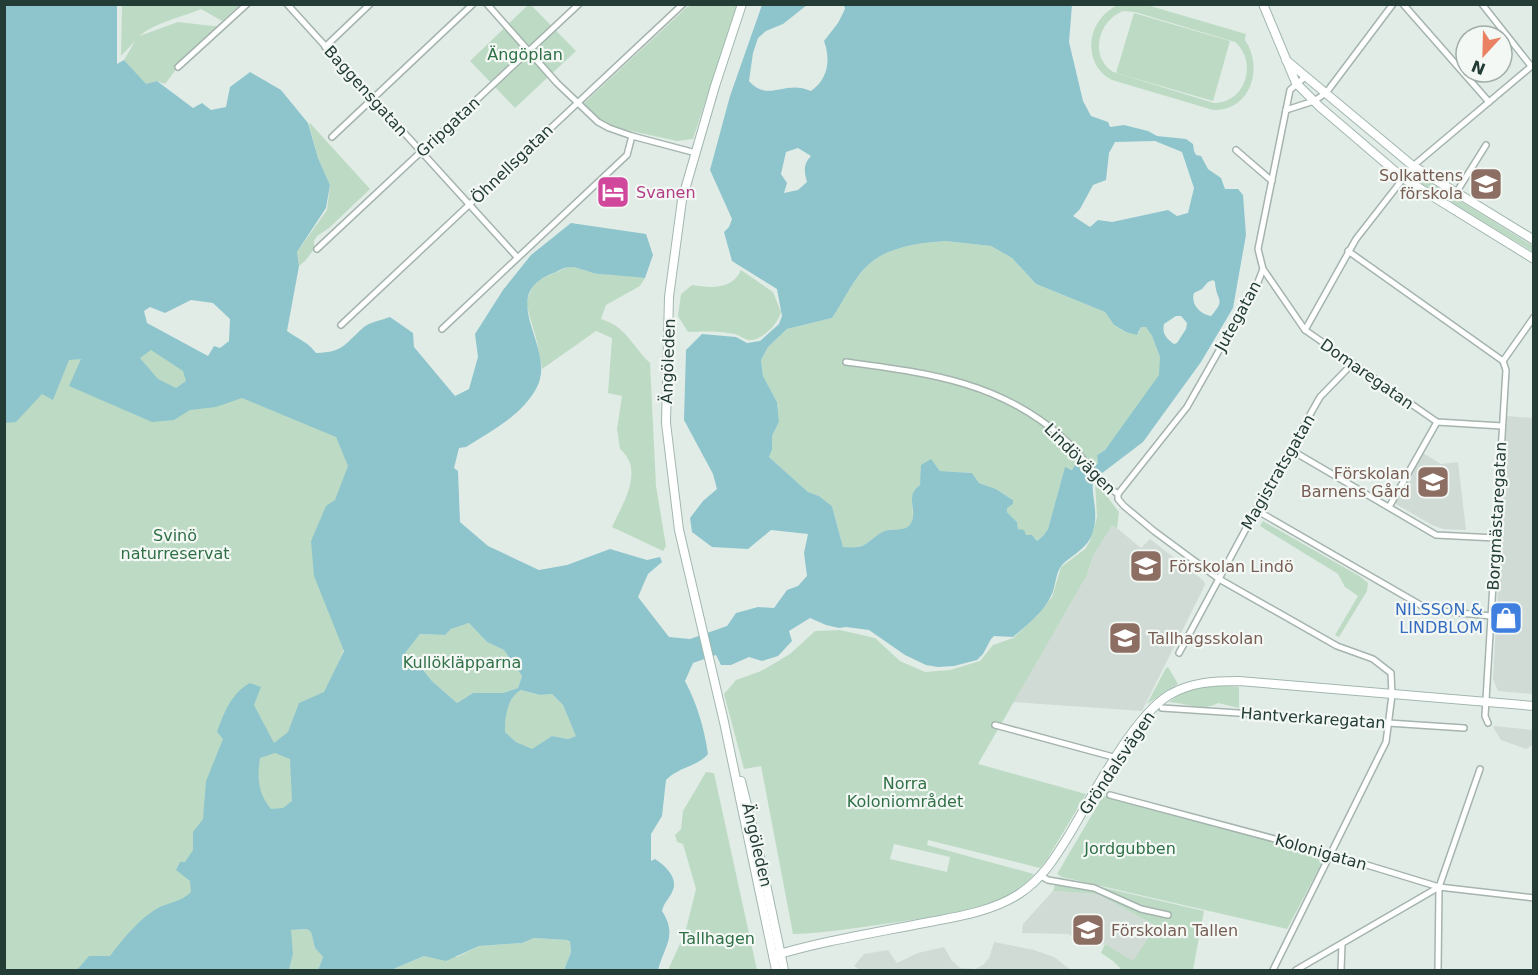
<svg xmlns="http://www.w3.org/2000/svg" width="1538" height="975" font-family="'DejaVu Sans',sans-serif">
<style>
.built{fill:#d1dbd6}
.green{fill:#bddbc4;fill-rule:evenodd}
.water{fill:#8ec5cd;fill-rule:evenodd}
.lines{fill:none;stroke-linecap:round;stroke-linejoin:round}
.street-casing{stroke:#a5b4ae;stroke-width:8}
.secondary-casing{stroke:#a1b7af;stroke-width:10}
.street{stroke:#fff;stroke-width:5}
.secondary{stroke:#fff;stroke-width:8}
.labels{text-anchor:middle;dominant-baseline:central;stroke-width:4.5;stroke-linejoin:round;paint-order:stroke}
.park-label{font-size:16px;fill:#307047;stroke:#f3f8f5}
.street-label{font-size:16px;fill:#233c35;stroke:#f3f8f5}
.education-label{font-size:16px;fill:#785e54;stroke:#f3f8f5;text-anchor:start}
.hotel-label{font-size:16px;fill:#b23c85;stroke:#f3f8f5;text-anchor:start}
.shop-label{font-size:16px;fill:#366cbe;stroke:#f3f8f5;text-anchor:end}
</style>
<rect width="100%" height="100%" fill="#e2ece7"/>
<g class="built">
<polygon points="1507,416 1533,418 1533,694 1498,691 1493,679"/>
<polygon points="1423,453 1441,464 1458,462 1466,530 1443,529 1432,525 1396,504 1396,499"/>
<polygon points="1112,524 1141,548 1150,539 1204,581 1205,585 1142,711 1013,702 1087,575 1093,556"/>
<polygon points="1495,726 1533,730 1533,745 1526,749 1501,740 1493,727"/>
<polygon points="1053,891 1098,894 1156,926 1133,962 1105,944 1091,947 1068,934 1022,933 1023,924"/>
<polygon points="994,942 1034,950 1054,957 1071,970 860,970 854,966 864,954 888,950 897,963 918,953 944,947 952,961 960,968 976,969 984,964 989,958"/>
</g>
<g class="green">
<polygon points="697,4 737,5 693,139 677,141 608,126 582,105 687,7"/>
<path d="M122 5H240L222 21 201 9C180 18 156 22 139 36L178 22 222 27 178 67 165 84 157 81 146 85 124 60 135 41 121 56Z"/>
<polygon points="528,5 531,5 576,51 515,108 470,61"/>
<path d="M1117 5H1147L1246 34 1245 40C1264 68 1251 111 1213 110L1112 80C1088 68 1085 36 1102 17 1106 12 1112 8 1117 5ZM1123 11 1135 12 1235 42C1258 62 1246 103 1214 103L1113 72C1089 56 1098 21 1123 11Z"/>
<polygon points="1134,13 1230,41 1213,101 1116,73"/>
<polygon points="310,123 370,189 329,228 317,236 314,241 314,249 305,261 299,266 297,252 327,210 330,185 318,158 309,125"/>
<polygon points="1417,174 1533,246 1533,252 1413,180"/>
<path d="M945 241 991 246 1012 258 1036 284 1105 312 1114 325 1120 329 1126 332 1139 333 1141 326 1146 327 1152 336 1160 357V375L1105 450 1097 455 1098 463 1087 472 1065 468 1048 529 1043 536 1037 541 1035 538 1026 535 1018 529 1017 522 1007 512V508L1012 499 996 489 979 483 972 473 940 471 934 463 922 473 920 485C905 495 917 511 911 524 907 531 896 529 890 530 879 532 871 542 861 546 856 548 848 547 843 547L832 506 819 496 808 492 769 457 772 450V436L779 422 777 402 763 376 761 360 768 347 787 329 832 318C841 305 855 277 866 267 885 247 919 243 945 241Z"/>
<path d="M570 266 598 274 610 273 645 278 640 286 606 305 601 319C627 327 632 346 650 363L656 486 666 546 663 551 612 527C623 503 645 470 620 449L617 429 622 396 608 393 612 338 596 331 542 369 537 342 526 303 533 285 541 279Z"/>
<path d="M741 270 773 292 781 312C778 323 765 338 752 340 746 341 741 336 735 334 722 331 701 331 688 332L678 316 681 294 692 285C711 288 732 290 741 270Z"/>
<polygon points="4,286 324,421 397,517 338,664 247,970 5,970"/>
<path d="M1095 481 1119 512 1117 528 1112 525 1093 556 1087 575 978 764 1086 794 1046 861 1040 868 928 840 927 845 1034 874C1007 910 939 915 898 922 862 927 828 933 793 934L761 766 744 769 724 694 736 680 761 671 790 654 815 631 840 630 875 638 900 661 925 672 950 670 980 661 993 645 1013 638 1037 616 1052 597 1061 567 1085 549 1090 541 1097 517ZM894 844 950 857 947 872 890 859Z"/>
<polygon points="1263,521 1361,577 1368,583 1367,591 1339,637 1335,635 1358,596 1345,587 1338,574 1260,526"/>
<polygon points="469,623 487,642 504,650 522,676 518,688 503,693 473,693 457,703 432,681 423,670 404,665 406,652 420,634 445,635 451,629"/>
<polygon points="1168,667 1178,684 1147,704 1166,668"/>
<path d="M1212 685 1239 687V708L1218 703C1204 712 1185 703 1169 702L1181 693Z"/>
<path d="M521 690 540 695 552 694 563 705 577 736 568 739 552 736 532 750 516 742 505 732C505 716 506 698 521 690Z"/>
<polygon points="706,772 714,773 757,970 668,970 685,933 696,889 683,844 677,842 675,835 681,829 683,811"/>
<polygon points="1103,796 1321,854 1325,857 1287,929 1062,877 1057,874"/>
<polygon points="1058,877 1204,911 1193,970 1122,970 1113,961 1101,953 1105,944 1133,961 1156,926 1098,894 1053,891"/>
<polygon points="307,929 311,932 315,948 323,957 318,970 289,970 293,954 290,930"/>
<polygon points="534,938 567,940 570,943 571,952 564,970 391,970 424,956 457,957 479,946 522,943"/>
</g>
<path class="water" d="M4 5H117V64L124 60 146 84 157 81 193 108 202 103 211 110 226 107 230 87 250 72 281 90 308 123 318 158 330 185 326 208 297 252 299 266 287 331C298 339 308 342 316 353 345 352 344 344 364 327 370 322 382 320 390 317L413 333 414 347 455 396 469 389 478 357 475 334 503 290 531 255 571 223 646 234 653 255 645 278C629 276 614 275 599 274 590 273 581 268 572 267 565 266 557 272 551 274 495 297 559 350 536 389 521 416 491 431 466 447L459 448 454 468 458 471 460 522 488 546 539 570 567 565 610 549 647 560 660 557 662 562 648 574 638 597 669 637 690 639 727 626 736 613 758 607 774 608 787 590 798 586 807 576 804 553 808 534 771 530 748 549 712 547 692 532 690 518 703 501 717 489 713 474 684 420 686 350 702 334 736 337 747 343 760 341 779 324 782 316 777 289 732 261 724 232 729 227 732 219 710 170 730 96 762 5H807L783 24 766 31 758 38 753 53 749 81C768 103 785 79 811 91 828 79 831 60 824 41L838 23 845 9 844 5H1072L1069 42 1083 101 1091 116 1108 122 1110 127 1124 125 1148 131 1157 136 1186 139 1193 144 1194 151 1196 155 1201 156 1208 169 1221 178 1225 189H1238L1243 195 1246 235 1233 308 1201 362 1143 442 1093 480C1091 497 1099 512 1093 531 1089 548 1073 554 1062 565 1055 573 1056 587 1051 596 1043 613 1027 625 1013 637L994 636 991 639 983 654 977 660 954 666 938 667 926 665 905 655 869 630 846 627 839 628 826 625 810 618 789 631 792 641 778 656 762 661 749 657 731 665H721L716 655 693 663 685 681C697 704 704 727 708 754 697 767 678 767 666 780L662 816 651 834V861L655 859C665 865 678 878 673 890 670 898 664 902 662 911 678 936 664 946 658 970H564L571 952 570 942 567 940 534 938 522 943 479 946 446 961 424 956 391 970H318L323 957 315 948 311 932 307 929 291 930 293 954 289 970H77L89 956H110C122 940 140 918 158 908 169 902 181 902 191 892L190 881 176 870 180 862H185L193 850V832L203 819 206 781 223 739 217 732C224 713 231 693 250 683L261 687 254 705 274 743 288 732 299 703 324 692 344 651 314 576 311 541 326 506 335 500 348 466 336 437 242 398 216 407 190 410 174 420 152 422 69 386 81 359 69 360 53 400 42 394 16 422 5 423ZM1155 141 1182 152 1194 188 1188 213 1177 216 1168 210 1112 222 1098 220 1090 227 1073 216 1080 209 1093 185 1106 180 1109 153 1115 142ZM798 148 811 156C803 164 804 172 807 182L798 190 784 193 787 183 781 174 786 152ZM945 241 991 246 1012 258 1036 284 1105 312 1114 325 1126 332 1137 335 1141 327H1146L1152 336 1160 357 1159 375 1105 450 1097 455 1098 463 1087 472 1075 465 1072 470 1065 467 1048 529 1043 536 1037 541 1032 535H1026L1024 530 1018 529 1017 522 1007 512V508L1013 504V500L996 489 979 483 972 473 940 471 931 459 921 465 920 485C904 496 918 509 911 523 907 532 893 528 885 531 877 534 870 542 862 546 856 548 849 547 843 547L832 506 819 496 808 492 769 457 772 450V436L779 422 777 402 763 376 761 360 768 347 787 329 832 318C842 304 854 278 866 267 885 247 919 243 945 241ZM1213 280 1215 282C1216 302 1227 298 1211 316 1201 315 1190 304 1194 293L1202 289 1208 282ZM191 300 213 303 230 319 229 341 220 348 214 346 208 356 147 323 144 311 150 307 165 313ZM1176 316H1181L1187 323 1186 329 1177 343 1174 344C1166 338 1162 334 1164 324ZM151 350 183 371 186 381 176 388 158 379 140 358ZM469 623 487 642 504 650 522 676 518 688 503 693H473L457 703 432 681 423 670 404 665 406 652 420 634 445 635 451 629ZM521 690 540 695 552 694 563 705 576 736 568 739 552 736 532 749 516 742 505 732C505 716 507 698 521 690ZM275 753 290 759 292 801 283 808 271 809C258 794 257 777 260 758Z"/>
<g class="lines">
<defs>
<g id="street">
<polyline points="287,4 517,257"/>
<polyline points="487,4 557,83 598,122 609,128 632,136 696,153"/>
<polyline points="1403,4 1489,102"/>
<polyline points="1482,4 1531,66"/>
<polyline points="325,47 370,4"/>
<polyline points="178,67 247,4"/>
<polyline points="1286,110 1314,101 1326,93 1393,4"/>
<polyline points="332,137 473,4"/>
<polyline points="1236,150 1272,181"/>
<polyline points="1456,193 1486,145"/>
<polyline points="317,249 579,4"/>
<polyline points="1348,251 1503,361"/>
<polyline points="1263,269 1305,330 1437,422 1502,426"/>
<polyline points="341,325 683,4"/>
<polyline points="442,329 627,155 632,136"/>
<polyline points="1305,330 1356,239 1413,166 1534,64"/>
<path d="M846 362C927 373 999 381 1063 438 1082 454 1096 480 1118 494V499L1124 506 1154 531 1219 579 1337 646 1373 659 1391 673 1392 695 1386 742 1273 970"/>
<polyline points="1291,450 1436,535 1496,538"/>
<polyline points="1118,494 1187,407 1258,282 1263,269 1258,249 1290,90 1306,76"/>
<polyline points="1389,507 1437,422"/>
<polyline points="1256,510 1429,610 1491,616"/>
<polyline points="1179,653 1256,510 1320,397 1353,363"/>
<polyline points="1162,708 1464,728"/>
<polyline points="1488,723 1485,716 1506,370 1503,361 1534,317"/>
<polyline points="995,725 1117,758"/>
<polyline points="1110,795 1331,854 1439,887 1534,898"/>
<polyline points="1041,876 1048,880 1094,888 1141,909 1168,915"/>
<polyline points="1296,970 1439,887"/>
<polyline points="1341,970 1342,944"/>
<polyline points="1438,970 1439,887 1480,769"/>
</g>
<g id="secondary">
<polyline points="742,4 715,86 682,200 669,297 666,423 679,530 724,722 776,970"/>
<polyline points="1263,4 1296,83 1320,107 1403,178 1534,259"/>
<polyline points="1286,60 1413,166 1534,240"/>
<polyline points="741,781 762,865 784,970"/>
<path d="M773 956C822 941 874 933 924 923 956 917 991 912 1019 894 1042 879 1055 858 1069 835 1091 798 1133 717 1169 695 1191 682 1214 681 1239 681L1534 706"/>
</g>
</defs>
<use href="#street" class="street-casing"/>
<use href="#secondary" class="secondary-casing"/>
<use href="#street" class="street"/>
<use href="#secondary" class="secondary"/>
</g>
<defs>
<symbol id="school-square" viewBox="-11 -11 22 22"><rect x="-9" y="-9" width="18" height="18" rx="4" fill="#8d6e63" stroke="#f3f8f5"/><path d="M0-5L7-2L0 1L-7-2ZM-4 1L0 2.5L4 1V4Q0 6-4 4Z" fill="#fff"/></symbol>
<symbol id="hotel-square" viewBox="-11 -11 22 22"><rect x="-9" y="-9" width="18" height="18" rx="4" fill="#d1479c" stroke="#f3f8f5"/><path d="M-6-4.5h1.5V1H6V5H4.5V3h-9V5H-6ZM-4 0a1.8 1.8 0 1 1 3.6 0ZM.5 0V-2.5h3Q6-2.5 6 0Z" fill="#fff"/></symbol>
<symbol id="shop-square" viewBox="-11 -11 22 22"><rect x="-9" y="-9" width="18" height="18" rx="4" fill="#3f7fe0" stroke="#f3f8f5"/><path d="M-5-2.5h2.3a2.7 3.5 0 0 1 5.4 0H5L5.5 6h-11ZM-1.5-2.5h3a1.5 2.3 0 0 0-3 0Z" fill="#fff"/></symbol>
</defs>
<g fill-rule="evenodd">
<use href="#school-square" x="1467" y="165" width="38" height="38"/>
<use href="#hotel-square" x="594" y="173" width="38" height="38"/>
<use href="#school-square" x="1414" y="463" width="38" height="38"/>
<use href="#school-square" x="1127" y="547" width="38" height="38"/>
<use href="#shop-square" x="1487" y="599" width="38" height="38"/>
<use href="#school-square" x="1106" y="619" width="38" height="38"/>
<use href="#school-square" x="1069" y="911" width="38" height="38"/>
</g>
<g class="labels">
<g class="park-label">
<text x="525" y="54">Ängöplan</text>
<text x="175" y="535">Svinö<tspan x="175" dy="18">naturreservat</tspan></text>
<text x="462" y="662">Kullökläpparna</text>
<text x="905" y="783">Norra<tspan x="905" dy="18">Koloniområdet</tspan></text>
<text x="1130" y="848">Jordgubben</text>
<text x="717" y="938">Tallhagen</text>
</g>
<g class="street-label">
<text transform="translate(366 91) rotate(48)">Baggensgatan</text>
<text transform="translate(448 127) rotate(-43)">Gripgatan</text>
<text transform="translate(512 164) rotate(-44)">Öhnellsgatan</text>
<text transform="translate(1238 316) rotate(-61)">Jutegatan</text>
<text transform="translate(668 361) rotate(-88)">Ängöleden</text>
<text transform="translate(1367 374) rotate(35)">Domaregatan</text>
<text transform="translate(1080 459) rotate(45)">Lindövägen</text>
<text transform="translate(1278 472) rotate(-60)">Magistratsgatan</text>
<text transform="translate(1497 516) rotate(-87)">Borgmästaregatan</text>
<text transform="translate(1313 718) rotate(4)">Hantverkaregatan</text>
<text transform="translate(1117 763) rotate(-56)">Gröndalsvägen</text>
<text transform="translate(757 845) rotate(77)">Ängöleden</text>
<text transform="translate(1321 852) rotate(16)">Kolonigatan</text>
</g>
<g class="education-label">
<text x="1463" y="175" text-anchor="end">Solkattens<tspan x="1463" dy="18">förskola</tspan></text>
<text x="1410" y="473" text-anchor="end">Förskolan<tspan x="1410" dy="18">Barnens Gård</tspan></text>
<text x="1169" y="566">Förskolan Lindö</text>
<text x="1148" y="638">Tallhagsskolan</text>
<text x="1111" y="930">Förskolan Tallen</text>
</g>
<g class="hotel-label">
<text x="636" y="192">Svanen</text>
</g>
<g class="shop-label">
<text x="1483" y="609">NILSSON &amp;<tspan x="1483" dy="18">LINDBLOM</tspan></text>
</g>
</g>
<rect width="1538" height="975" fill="none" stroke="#233c35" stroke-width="12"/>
<g transform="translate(1484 54) rotate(202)"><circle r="28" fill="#f3f8f5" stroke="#a0ada8" stroke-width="1.5"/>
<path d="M0-4.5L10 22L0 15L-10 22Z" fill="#e98162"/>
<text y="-9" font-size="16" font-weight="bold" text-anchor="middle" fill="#233c35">N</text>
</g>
</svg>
